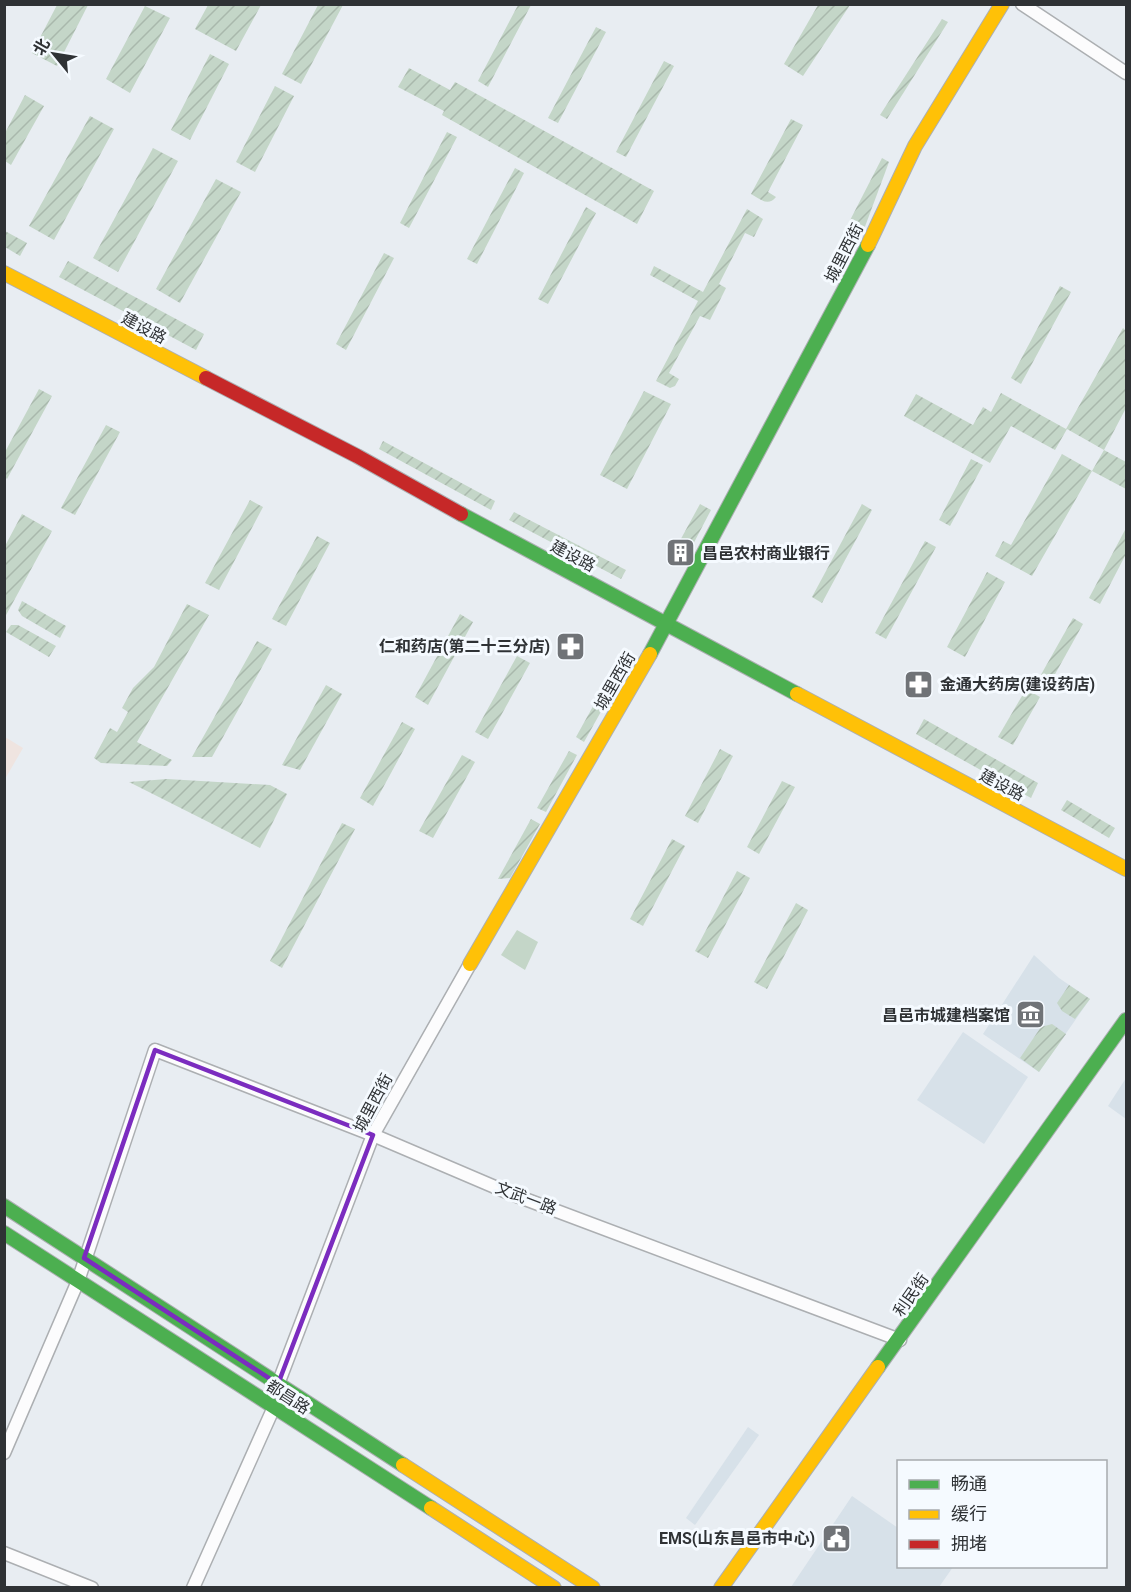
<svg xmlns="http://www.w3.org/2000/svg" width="1131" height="1592" font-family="Roboto,'Noto Sans SC',sans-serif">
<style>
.built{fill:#d7e1e9}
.education{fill:#efe4e0}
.park{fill:#c4d6c8}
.garden{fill:url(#garden-furrows)}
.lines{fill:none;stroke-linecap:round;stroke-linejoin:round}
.street-casing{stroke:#acafb2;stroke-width:15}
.fast-casing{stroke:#acafb2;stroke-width:16}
.slow-casing{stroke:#acafb2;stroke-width:16}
.jam-casing{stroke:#acafb2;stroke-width:16}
.street{stroke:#fcfcfd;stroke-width:12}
.fast{stroke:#4caf50;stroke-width:14}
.slow{stroke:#ffc107;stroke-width:14}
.jam{stroke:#c62828;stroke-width:14}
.marked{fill:none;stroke:#7b2cbf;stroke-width:4.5;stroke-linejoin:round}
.labels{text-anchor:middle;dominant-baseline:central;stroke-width:6;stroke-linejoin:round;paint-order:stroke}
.street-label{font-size:16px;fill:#2f3235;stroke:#f5faff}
.poi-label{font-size:16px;font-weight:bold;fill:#2f3235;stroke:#f5faff;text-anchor:end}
</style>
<defs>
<pattern id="garden-furrows" width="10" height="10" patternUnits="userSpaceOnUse" patternTransform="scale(1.5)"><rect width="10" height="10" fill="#c4d6c8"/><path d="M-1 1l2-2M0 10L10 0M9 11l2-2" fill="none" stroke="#a9b8ac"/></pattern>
</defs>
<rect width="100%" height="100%" fill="#e8edf2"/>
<g class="built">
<polygon points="1034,955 1059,978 1090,999 1039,1072 983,1034"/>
<polygon points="963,1032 1028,1077 984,1144 917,1100"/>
<polygon points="1126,1078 1126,1119 1108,1106"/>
<polygon points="748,1427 759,1435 695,1525 686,1518"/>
<polygon points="852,1496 898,1528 898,1566 953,1567 939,1587 791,1587"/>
</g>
<polygon class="education" points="5,737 23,748 5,779"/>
<polygon class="park" points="517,930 538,942 525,970 501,955"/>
<g class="garden">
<polygon points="57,5 88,5 57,66 32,53"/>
<polygon points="208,5 261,5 236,51 195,29"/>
<polygon points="318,5 343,5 301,84 282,74"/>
<polygon points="518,5 531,5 488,87 478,81"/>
<polygon points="818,5 850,5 803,76 784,64"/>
<polygon points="145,6 170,18 130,93 106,79"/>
<polygon points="942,19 948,22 887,119 880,115"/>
<polygon points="596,27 606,32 558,123 548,118"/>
<polygon points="210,54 229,64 190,140 171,130"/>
<polygon points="664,61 674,66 626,157 616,152"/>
<polygon points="409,68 450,90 455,82 654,191 637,224 442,115 444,111 398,87"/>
<polygon points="275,86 294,96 255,172 236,162"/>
<polygon points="25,95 44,106 11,165 5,161 5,133"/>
<polygon points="90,116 114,129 54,240 29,226"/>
<path d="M791 119 803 125 768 192 776 197C768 207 760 199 751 194Z"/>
<polygon points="447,132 457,137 409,228 400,223"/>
<polygon points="153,148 178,161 118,272 93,258"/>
<polygon points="882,158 889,162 860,240 844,232"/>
<polygon points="515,168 524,173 477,264 467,259"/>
<polygon points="216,179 241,192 180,303 156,289"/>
<polygon points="586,207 596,213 548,304 538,299"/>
<polygon points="747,209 763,219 754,237 745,233 719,284 726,288 710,320 700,316 669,373 679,379 675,386 670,388 656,381 698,301 650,275 654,266 703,292"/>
<polygon points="5,231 27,243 20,256 5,247"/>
<polygon points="384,253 394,258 346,350 336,344"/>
<polygon points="68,261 204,334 196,350 59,277"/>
<polygon points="1060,286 1071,292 1021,384 1011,378"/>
<polygon points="1123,328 1126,331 1126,408 1104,450 1126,462 1126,489 1092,471 1032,576 995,556 1003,541 1011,545 1062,454 1092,471 1104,450 1067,429 1055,450 1011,426 990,463 904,416 916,394 973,425 983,407 991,412 1001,393 1066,429"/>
<polygon points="39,389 52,396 7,479 5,477 5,452"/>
<polygon points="644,391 671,404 627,489 600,475"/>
<polygon points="106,425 120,432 75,515 61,508"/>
<polygon points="383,441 495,501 491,510 379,449"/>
<polygon points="971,459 983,465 950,526 939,520"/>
<polygon points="250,500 263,507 219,590 205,583"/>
<polygon points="700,504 711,510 689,552 677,546"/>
<polygon points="862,504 872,510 822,603 812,597"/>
<polygon points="514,512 626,570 621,579 509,520"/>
<polygon points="22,514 52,531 5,617 5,546"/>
<polygon points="1126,528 1126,554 1100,604 1089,598"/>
<polygon points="317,536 330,543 286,626 272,619"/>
<polygon points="925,541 936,547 886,639 875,633"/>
<polygon points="987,572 1005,582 965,657 947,647"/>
<polygon points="22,601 66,626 60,638 22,616 18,610"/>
<polygon points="187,604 209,615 137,742 172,760 167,766 101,763 94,758 110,728 117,732 128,712 122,708 133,688 154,667"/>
<polygon points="460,614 473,622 428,705 415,697"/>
<polygon points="1073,618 1083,624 1049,685 1038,680"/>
<polygon points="11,625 18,625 56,646 49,657 6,632"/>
<polygon points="257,641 272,649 212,757 192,757"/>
<polygon points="517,656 530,663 488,739 475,732"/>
<polygon points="612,672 621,676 584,742 576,737"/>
<polygon points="326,685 342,694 300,770 282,765"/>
<polygon points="1026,689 1040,697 1013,745 998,737"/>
<polygon points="924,719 1038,783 1031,798 916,734"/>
<polygon points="402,722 415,729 373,806 360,798"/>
<polygon points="720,749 733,756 698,823 685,816"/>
<polygon points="569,751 577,755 546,812 537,808"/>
<polygon points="462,755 475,762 433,838 419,831"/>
<polygon points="167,779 270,785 287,794 260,848 129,782"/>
<polygon points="782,781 795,787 759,854 747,847"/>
<polygon points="1067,800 1115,828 1109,838 1061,810"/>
<polygon points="531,819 540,824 510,878 498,879"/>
<polygon points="342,823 355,829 282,968 270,961"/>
<polygon points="672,839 685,846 643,926 630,919"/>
<polygon points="737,871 750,878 708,958 695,951"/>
<polygon points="796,903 808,910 767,989 754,982"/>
<polygon points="1069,985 1090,999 1075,1019 1062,1011 1057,1003"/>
<polygon points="1052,1024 1066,1034 1039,1072 1020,1058 1041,1027"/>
</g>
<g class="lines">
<defs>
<g id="street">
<polyline points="1022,4 1126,73"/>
<polyline points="278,1384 373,1135 470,964"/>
<polyline points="4,1453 78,1281 155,1050 373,1135 509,1193 900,1340"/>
<polyline points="4,1553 92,1588"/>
<polyline points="193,1588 274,1407"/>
</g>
<g id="fast">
<polyline points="461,514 797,694"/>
<polyline points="650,654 868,245"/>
<polyline points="4,1206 403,1465"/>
<polyline points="4,1233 431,1508"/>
<polyline points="878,1367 1126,1020"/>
</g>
<g id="slow">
<polyline points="868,245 915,146 1002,4"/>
<polyline points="4,273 206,378"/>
<polyline points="797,694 1126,869"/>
<polyline points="470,964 650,654"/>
<polyline points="403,1465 593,1588"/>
<polyline points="431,1508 554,1588"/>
<polyline points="721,1588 878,1367"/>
</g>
<polyline id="jam" points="206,378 357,456 461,514"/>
</defs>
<use href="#street" class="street-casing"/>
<use href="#fast" class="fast-casing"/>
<use href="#slow" class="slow-casing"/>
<use href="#jam" class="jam-casing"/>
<use href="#street" class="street"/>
<use href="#fast" class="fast"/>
<use href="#slow" class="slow"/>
<use href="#jam" class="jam"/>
</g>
<path class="marked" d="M155 1050 373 1135 278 1384 84 1258Z"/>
<defs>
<symbol id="building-square" viewBox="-11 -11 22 22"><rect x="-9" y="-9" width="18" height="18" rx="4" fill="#707377" stroke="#f5faff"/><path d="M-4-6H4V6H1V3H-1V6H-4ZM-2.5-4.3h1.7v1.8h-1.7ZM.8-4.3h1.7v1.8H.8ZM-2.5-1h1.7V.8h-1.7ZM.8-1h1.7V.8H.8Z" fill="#fff"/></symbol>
<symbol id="pharmacy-square" viewBox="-11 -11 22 22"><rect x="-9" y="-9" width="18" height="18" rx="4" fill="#707377" stroke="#f5faff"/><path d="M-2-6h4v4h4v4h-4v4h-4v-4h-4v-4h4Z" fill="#fff"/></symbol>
<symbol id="museum-square" viewBox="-11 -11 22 22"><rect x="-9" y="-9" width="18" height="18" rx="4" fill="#707377" stroke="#f5faff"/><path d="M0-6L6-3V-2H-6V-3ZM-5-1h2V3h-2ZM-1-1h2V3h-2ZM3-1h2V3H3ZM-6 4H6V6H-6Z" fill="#fff"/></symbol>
<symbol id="civic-square" viewBox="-11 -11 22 22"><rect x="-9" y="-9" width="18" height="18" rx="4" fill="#707377" stroke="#f5faff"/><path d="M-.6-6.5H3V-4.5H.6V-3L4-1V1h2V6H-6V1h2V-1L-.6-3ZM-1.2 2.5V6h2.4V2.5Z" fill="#fff"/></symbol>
</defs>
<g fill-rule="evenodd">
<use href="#building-square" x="664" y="536" width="33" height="33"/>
<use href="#pharmacy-square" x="554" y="630" width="33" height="33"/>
<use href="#pharmacy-square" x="902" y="668" width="33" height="33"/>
<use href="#museum-square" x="1014" y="998" width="33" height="33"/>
<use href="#civic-square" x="820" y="1522" width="33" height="33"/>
</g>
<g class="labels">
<g class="street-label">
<text transform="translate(844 253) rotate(-63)">城里西街</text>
<text transform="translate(144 328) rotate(28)">建设路</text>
<text transform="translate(573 556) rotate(28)">建设路</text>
<text transform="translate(615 681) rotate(-60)">城里西街</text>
<text transform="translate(1002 785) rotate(28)">建设路</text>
<text transform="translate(373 1103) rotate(-62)">城里西街</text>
<text transform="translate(526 1198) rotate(21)">文武一路</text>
<text transform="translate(911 1295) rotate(-55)">利民街</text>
<text transform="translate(288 1397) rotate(33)">都昌路</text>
</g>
<g class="poi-label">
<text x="702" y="553" text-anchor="start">昌邑农村商业银行</text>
<text x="550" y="646">仁和药店(第二十三分店)</text>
<text x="940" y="684" text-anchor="start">金通大药房(建设药店)</text>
<text x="1010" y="1015">昌邑市城建档案馆</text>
<text x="815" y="1538">EMS(山东昌邑市中心)</text>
</g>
</g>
<rect width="1131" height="1592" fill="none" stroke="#2f3235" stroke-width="12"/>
<rect x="897" y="1460" width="210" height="108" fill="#f5faff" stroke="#a6aaae" stroke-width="1.5"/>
<rect x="909" y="1480" width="30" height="9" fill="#4caf50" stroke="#a6aaae" stroke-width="1.5"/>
<text x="951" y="1490" font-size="18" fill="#2f3235">畅通</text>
<rect x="909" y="1510" width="30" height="9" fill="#ffc107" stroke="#a6aaae" stroke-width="1.5"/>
<text x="951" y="1520" font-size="18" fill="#2f3235">缓行</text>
<rect x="909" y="1540" width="30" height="9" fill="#c62828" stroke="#a6aaae" stroke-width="1.5"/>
<text x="951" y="1550" font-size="18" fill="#2f3235">拥堵</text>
<g transform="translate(54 54) rotate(300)" stroke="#f5faff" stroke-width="4.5" paint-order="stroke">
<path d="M0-4.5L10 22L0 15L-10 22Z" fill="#2f3235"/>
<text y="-9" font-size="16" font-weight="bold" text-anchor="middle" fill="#2f3235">北</text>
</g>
</svg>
